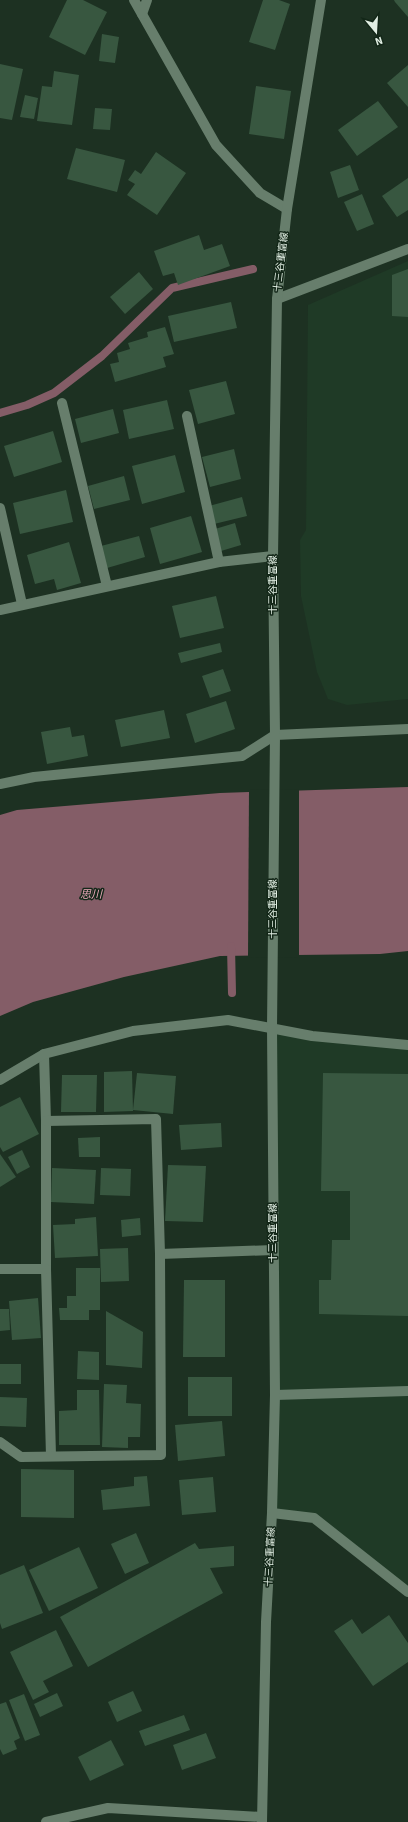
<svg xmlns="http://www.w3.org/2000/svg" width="408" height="1822" font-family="'Source Sans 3','Noto Sans JP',sans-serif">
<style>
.built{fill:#1f3a26}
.water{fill:#845d67}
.pier{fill:#1d3122}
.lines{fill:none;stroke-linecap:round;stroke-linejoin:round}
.stream{stroke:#845d67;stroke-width:8}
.building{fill:#385740}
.street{stroke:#677e6c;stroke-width:10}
.secondary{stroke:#677e6c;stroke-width:10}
.labels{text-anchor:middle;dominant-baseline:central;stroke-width:3;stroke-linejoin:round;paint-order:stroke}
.street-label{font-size:10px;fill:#e1eee3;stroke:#132718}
.water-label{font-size:11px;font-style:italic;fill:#f0abbd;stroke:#132718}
</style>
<rect width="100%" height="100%" fill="#1d3122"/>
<g class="built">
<polygon points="408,261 408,699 347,705 328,699 317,672 301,596 300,540 306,530 308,305"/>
<polygon points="272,1028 408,1045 408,1592 314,1518 272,1513"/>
</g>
<polygon class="water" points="408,787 408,951 380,954 220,956 124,977 33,1002 0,1016 0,815 17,810 220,793"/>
<polygon class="pier" points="299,789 299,957 248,958 249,790"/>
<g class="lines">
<g class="stream">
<polyline points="0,413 27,405 54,393 102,356 172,288 253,269"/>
<polyline points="231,946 232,993"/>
</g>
</g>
<g class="building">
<polygon points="67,0 83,0 107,12 85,55 49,37"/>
<polygon points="263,0 279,0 290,4 275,50 249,42"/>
<polygon points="394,0 408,0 408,17 395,2"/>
<polygon points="102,34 119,37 115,63 99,61"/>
<polygon points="0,64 23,69 12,120 0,118"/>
<polygon points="408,65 408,107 387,83"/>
<polygon points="54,71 79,75 72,125 37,121 42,86 52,87"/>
<polygon points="256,86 291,91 284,139 249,134"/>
<polygon points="25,95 38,98 34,119 20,117"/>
<polygon points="378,101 398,127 357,156 338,130"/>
<polygon points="95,108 112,109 110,130 93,129"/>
<polygon points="76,148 125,160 117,192 67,179"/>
<polygon points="156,152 186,173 157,215 127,195 135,184 128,180 135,170 141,174"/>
<polygon points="350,165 359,190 338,198 330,172"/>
<polygon points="408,178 408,210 397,217 382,196"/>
<polygon points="362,194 374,224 357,231 344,202"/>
<polygon points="199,235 204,250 222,244 230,266 178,285 174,273 163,276 154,251"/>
<polygon points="408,269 408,317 392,316 392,275"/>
<polygon points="139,272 153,289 125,314 110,297"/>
<polygon points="231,302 237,328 174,342 168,316"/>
<polygon points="165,327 174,354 163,357 166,367 115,382 110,364 119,362 117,353 130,349 128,343 148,337 147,332"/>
<polygon points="226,381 235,414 198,424 189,390"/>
<polygon points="167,400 174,429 129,439 123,410"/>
<polygon points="113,409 119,433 81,443 75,419"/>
<polygon points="53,431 62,462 14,477 4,446"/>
<polygon points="234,449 241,479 210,487 202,457"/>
<polygon points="175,455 185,492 142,504 132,466"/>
<polygon points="124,476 130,500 94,509 88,486"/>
<polygon points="66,490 73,522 20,534 13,503"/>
<polygon points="242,497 247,516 214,524 209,506"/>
<polygon points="191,516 202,552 160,564 150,528"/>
<polygon points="235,523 241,545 221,551 215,529"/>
<polygon points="139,536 145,557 107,568 101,546"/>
<polygon points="69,542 81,583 57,590 54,579 35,584 27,555"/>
<polygon points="216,596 224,628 180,638 172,606"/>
<polygon points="220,643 222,652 181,663 178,653"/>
<polygon points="223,669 231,691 210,698 202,676"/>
<polygon points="226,701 235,729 195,743 186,714"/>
<polygon points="164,710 170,738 121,747 115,720"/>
<polygon points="70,727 72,737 84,735 88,756 47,764 41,732"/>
<polygon points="132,1071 133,1111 104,1112 104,1072"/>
<polygon points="137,1073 176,1076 173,1114 133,1110"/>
<polygon points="323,1073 408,1074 408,1316 319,1314 319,1280 331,1280 332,1240 350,1240 350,1191 321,1191"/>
<polygon points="62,1075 97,1075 96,1112 61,1112"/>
<polygon points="20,1097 39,1134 3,1152 0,1147 0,1107"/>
<polygon points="221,1123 222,1147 181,1150 179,1125"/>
<polygon points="100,1137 100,1157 79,1157 78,1138"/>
<polygon points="22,1150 30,1167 17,1174 8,1157"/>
<polygon points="0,1154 16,1177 0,1187"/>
<polygon points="168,1165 206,1166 203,1222 165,1221"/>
<polygon points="52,1168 96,1170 94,1204 51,1202"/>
<polygon points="101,1168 131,1169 130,1196 100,1195"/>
<polygon points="96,1217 98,1256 55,1258 53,1225 75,1224 75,1219"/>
<polygon points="140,1218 141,1235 122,1237 121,1220"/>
<polygon points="128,1248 129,1281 101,1282 100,1249"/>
<polygon points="76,1268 100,1268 100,1310 89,1310 89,1320 60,1320 59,1308 67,1308 67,1296 76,1296"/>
<polygon points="184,1280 225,1280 225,1357 183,1357"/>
<polygon points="38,1298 41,1338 12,1340 9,1301"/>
<polygon points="0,1309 9,1309 10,1330 0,1331"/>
<polygon points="106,1311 143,1332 142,1368 106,1365"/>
<polygon points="78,1351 99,1352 99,1380 77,1379"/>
<rect x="0" y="1364" width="21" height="20"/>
<rect x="188" y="1377" width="44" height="39"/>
<polygon points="104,1384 127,1385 126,1403 141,1404 140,1437 128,1437 128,1448 102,1447"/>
<polygon points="77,1390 99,1390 100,1445 59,1445 59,1411 77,1410"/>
<polygon points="0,1397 27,1398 26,1427 0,1426"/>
<polygon points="222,1421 225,1456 178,1461 175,1425"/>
<polygon points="21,1469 74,1470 74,1518 21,1517"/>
<polygon points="147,1476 150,1506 103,1510 101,1490 134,1486 134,1477"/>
<polygon points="213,1477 216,1512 182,1515 179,1480"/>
<polygon points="136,1533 149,1563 125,1574 111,1544"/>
<polygon points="195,1543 199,1549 234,1546 234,1566 210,1568 223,1593 88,1667 60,1617"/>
<polygon points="79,1547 98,1588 49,1611 29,1570"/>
<polygon points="24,1565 43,1613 2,1629 0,1623 0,1575"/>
<polygon points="389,1615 408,1643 408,1662 373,1686 334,1631 352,1619 362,1634"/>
<polygon points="56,1630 73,1666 43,1681 49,1692 33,1700 10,1652"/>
<polygon points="133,1691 142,1711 117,1722 108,1702"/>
<polygon points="57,1693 63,1706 40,1717 34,1704"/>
<polygon points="24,1694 40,1735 25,1741 9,1700"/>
<polygon points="6,1702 20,1738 14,1741 17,1749 3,1755 0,1749 0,1704"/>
<polygon points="184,1715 190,1730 145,1746 139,1731"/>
<polygon points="206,1733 216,1758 182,1770 173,1745"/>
<polygon points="111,1740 124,1765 90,1781 78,1757"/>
</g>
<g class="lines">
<g class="street">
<polyline points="134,0 216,145 260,193 287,209"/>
<polyline points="142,14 147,0"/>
<polyline points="277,299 408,249"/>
<polyline points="62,403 107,586"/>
<polyline points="187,416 219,562"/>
<polyline points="0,508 22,604"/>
<polyline points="0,610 219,562 273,556"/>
<polyline points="0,784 34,777 242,756 275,735"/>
<polyline points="44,1054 46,1121 46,1269 51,1456"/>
<polyline points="0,1080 44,1054 133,1031 228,1020 312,1036 408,1045"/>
<polyline points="160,1254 273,1250"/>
<polyline points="0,1269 46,1269"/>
<polyline points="275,1395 408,1391"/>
<polyline points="0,1442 21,1457 161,1455 160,1254 156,1119 46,1121"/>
<polyline points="272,1513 314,1518 408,1592"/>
</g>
<g class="secondary">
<polyline points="275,735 408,729"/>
<polyline points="46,1822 108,1808 262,1817"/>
<polyline points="262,1822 266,1622 272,1513 275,1395 272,1028 275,735 273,556 277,299 287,209 321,0"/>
</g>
</g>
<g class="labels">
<g class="street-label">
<text transform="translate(281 262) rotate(-83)">十三谷重富線</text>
<text transform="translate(273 585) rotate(-90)">十三谷重富線</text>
<text transform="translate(273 909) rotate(-90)">十三谷重富線</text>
<text transform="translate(273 1233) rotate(-90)">十三谷重富線</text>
<text transform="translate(270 1557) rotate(-87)">十三谷重富線</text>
</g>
<g class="water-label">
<text x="91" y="894">思川</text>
</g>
</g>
<g transform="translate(376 32) rotate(162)" stroke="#132718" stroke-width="3" paint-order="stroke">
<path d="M0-3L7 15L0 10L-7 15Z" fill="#e1eee3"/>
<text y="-6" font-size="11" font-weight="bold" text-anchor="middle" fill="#e1eee3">N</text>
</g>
</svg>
